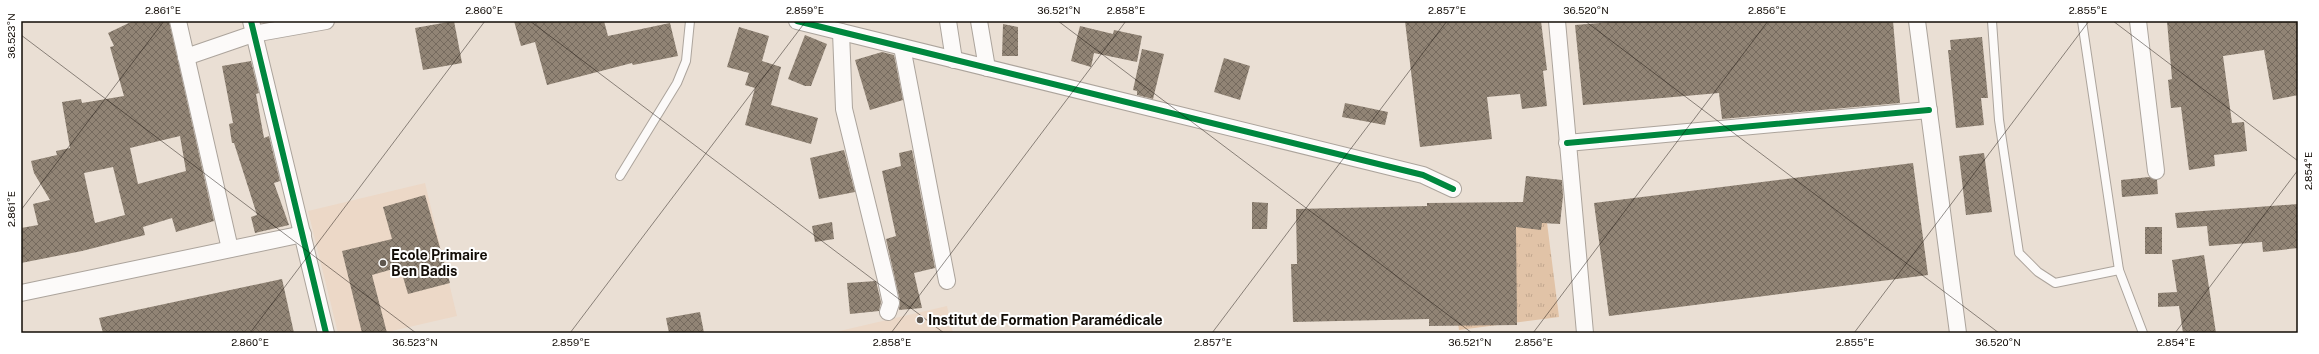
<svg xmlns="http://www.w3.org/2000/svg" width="2319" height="354" font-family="'Public Sans',sans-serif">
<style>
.built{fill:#ecd8c7}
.grass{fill:url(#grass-tufts)}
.building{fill:url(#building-cross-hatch);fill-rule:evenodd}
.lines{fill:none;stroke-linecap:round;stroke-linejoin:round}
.service-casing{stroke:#aca49c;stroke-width:10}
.minor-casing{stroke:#aca49c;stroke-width:18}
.service{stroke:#fcfaf9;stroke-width:8}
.minor{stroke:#fcfaf9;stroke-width:16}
.cycleway-casing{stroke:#fff;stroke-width:8}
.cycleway{stroke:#00873e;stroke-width:6}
.ticks{fill:none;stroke:#120c06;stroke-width:1;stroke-opacity:0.45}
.poi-dot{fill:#5e564e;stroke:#fff;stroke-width:1.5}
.labels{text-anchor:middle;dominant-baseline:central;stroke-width:4;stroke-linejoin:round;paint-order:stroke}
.poi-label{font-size:14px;font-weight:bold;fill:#120c06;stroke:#fff;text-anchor:start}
.neatline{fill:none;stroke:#120c06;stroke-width:1.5}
.ticks-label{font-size:10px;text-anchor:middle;fill:#120c06}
</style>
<defs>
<pattern id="grass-tufts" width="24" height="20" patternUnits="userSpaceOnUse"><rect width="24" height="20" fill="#e1c3a7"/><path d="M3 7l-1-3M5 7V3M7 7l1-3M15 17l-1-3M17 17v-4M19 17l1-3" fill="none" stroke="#c0a68e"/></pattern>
<pattern id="building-cross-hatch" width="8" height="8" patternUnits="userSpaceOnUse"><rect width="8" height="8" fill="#918475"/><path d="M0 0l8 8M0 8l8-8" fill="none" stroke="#756a5e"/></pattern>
</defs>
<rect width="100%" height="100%" fill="#eadfd4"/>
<g class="built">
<polygon points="425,183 457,316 383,333 338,333 308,211"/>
<polygon points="947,306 953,333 831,333"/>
</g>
<polygon class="grass" points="1545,207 1559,317 1459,330 1444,220"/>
<g class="building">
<path d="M133 21H169L214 221 176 232 172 218 143 227 145 235 82 251 21 263V228L38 225 33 204 50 200 34 173 31 161 57 155 56 151 70 148 62 102 81 99 82 103 124 96 110 47 114 46 108 33ZM180 136 186 171 138 184 130 148ZM113 167 125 215 95 223 84 173Z"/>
<polygon points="454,21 462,63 423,70 415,28"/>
<polygon points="514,21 604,21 608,36 670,23 678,56 633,65 632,63 547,85 535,42 521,46"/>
<polygon points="1405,21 1541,21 1547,70 1543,71 1547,106 1522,109 1520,94 1487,97 1492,139 1420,147"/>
<polygon points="1625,21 1893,21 1900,103 1722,119 1719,93 1583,105 1575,25"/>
<polygon points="2167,21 2298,21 2298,95 2273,100 2264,50 2223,56 2232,123 2244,122 2247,151 2214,155 2215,166 2189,170 2181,107 2171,108 2168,80 2172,79"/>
<polygon points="1003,24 1018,27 1018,56 1002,56"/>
<polygon points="1080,26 1113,34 1114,30 1142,36 1137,62 1094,53 1091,67 1071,61"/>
<polygon points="739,27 769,36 762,61 781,67 771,105 818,118 811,144 745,125 755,88 745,85 749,73 727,67"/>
<polygon points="805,35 827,44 811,86 805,86 788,79"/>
<polygon points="1982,37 1988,98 1981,98 1984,125 1956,128 1948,50 1951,50 1950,40"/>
<polygon points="1142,49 1164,54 1153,99 1137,95 1137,91 1133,90"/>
<polygon points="882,52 894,55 903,100 870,110 855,60"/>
<polygon points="1224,58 1250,66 1240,100 1214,92"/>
<polygon points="251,61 259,93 256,94 264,138 269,136 280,181 274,183 289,225 255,233 251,217 257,215 234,143 232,143 229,124 233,123 222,66"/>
<polygon points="1345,103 1388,112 1385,125 1342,117"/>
<polygon points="844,150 855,192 819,199 810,158"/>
<polygon points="912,150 935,268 914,273 922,308 899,310 900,301 886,239 896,236 882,171 901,166 899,153"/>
<polygon points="1984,153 1992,212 1966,215 1959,156"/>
<polygon points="1913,163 1928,275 1609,316 1594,203"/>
<polygon points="1526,176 1562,180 1563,196 1560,224 1542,223 1541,230 1516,227 1517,325 1429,326 1429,319 1293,322 1291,264 1297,264 1296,209 1427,206 1427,203 1523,202"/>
<polygon points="2149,177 2157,180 2158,194 2122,197 2121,180"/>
<polygon points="425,195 450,283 408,294 400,267 372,275 387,333 362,333 342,251 392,239 383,207"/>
<polygon points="1252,202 1268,203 1267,229 1252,229"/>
<polygon points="2298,204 2298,248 2263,252 2262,242 2209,246 2207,226 2177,228 2175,213"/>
<polygon points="832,222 834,239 815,242 812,226"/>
<rect x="2145" y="227" width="17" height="27"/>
<polygon points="2204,255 2216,333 2183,333 2179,306 2158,307 2158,293 2177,292 2172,260"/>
<polygon points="282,279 294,333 103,333 99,318"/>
<polygon points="876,281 881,302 879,311 850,314 847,283"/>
<polygon points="700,312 704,333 669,333 666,318"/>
</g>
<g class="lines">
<defs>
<g id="service">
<polyline points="1992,21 1999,120 2019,253 2038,272 2055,283 2119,270"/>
<polyline points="2082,21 2119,270 2143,333"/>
<polyline points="620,176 677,83 686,61 690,21"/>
</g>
<g id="minor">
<polyline points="178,21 230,249"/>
<polyline points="251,21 326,333"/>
<polyline points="797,21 1423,175 1453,189"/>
<polyline points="948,21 954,60"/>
<polyline points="979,21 987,68"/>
<polyline points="1557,21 1585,333"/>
<polyline points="1917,21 1958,333"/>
<polyline points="2138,21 2156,171"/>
<polyline points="841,32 844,109 886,280 891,303 888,312"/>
<polyline points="902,47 947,281"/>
<polyline points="186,57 253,34 326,21"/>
<polyline points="1567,143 1929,110"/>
<polyline points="21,293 303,234"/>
</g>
</defs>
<use href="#service" class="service-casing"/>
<use href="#minor" class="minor-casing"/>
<use href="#service" class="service"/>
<use href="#minor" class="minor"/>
<defs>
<g id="cycleway">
<polyline points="251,21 326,333"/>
<polyline points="797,21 1423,175 1453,189"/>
<polyline points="1567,143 1929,110"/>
</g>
</defs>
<use href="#cycleway" class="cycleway-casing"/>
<use href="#cycleway" class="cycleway"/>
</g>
<path class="ticks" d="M530 21 944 333M1058 21 1472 333M1585 21 1999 333M2113 21 2298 161M21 35 416 333M21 210 164 21M250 333 485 21M570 333 806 21M891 333 1126 21M1212 333 1447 21M1533 333 1768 21M1854 333 2089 21M2175 333 2298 170"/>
<g class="poi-dot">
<circle cx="383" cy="263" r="4"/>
<circle cx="920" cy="320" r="4"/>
</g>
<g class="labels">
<g class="poi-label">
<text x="391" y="255">Ecole Primaire<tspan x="391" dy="16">Ben Badis</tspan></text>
<text x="928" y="320">Institut de Formation Paramédicale</text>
</g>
</g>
<rect width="2319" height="354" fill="none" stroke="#ffffff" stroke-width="44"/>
<rect x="22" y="22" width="2275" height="310" class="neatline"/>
<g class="ticks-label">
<text x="163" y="14">2.861°E</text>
<text x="484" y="14">2.860°E</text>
<text x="805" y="14">2.859°E</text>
<text x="1059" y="14">36.521°N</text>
<text x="1126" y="14">2.858°E</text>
<text x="1447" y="14">2.857°E</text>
<text x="1586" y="14">36.520°N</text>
<text x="1767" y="14">2.856°E</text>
<text x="2088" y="14">2.855°E</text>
<text transform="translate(11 36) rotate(-90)" y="4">36.523°N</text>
<text transform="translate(2308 171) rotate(-90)" y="4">2.854°E</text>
<text transform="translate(11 209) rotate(-90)" y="4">2.861°E</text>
<text x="250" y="346">2.860°E</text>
<text x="415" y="346">36.523°N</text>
<text x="571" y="346">2.859°E</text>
<text x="892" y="346">2.858°E</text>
<text x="1213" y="346">2.857°E</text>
<text x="1470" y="346">36.521°N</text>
<text x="1534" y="346">2.856°E</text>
<text x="1855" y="346">2.855°E</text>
<text x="1998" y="346">36.520°N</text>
<text x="2176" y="346">2.854°E</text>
</g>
</svg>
